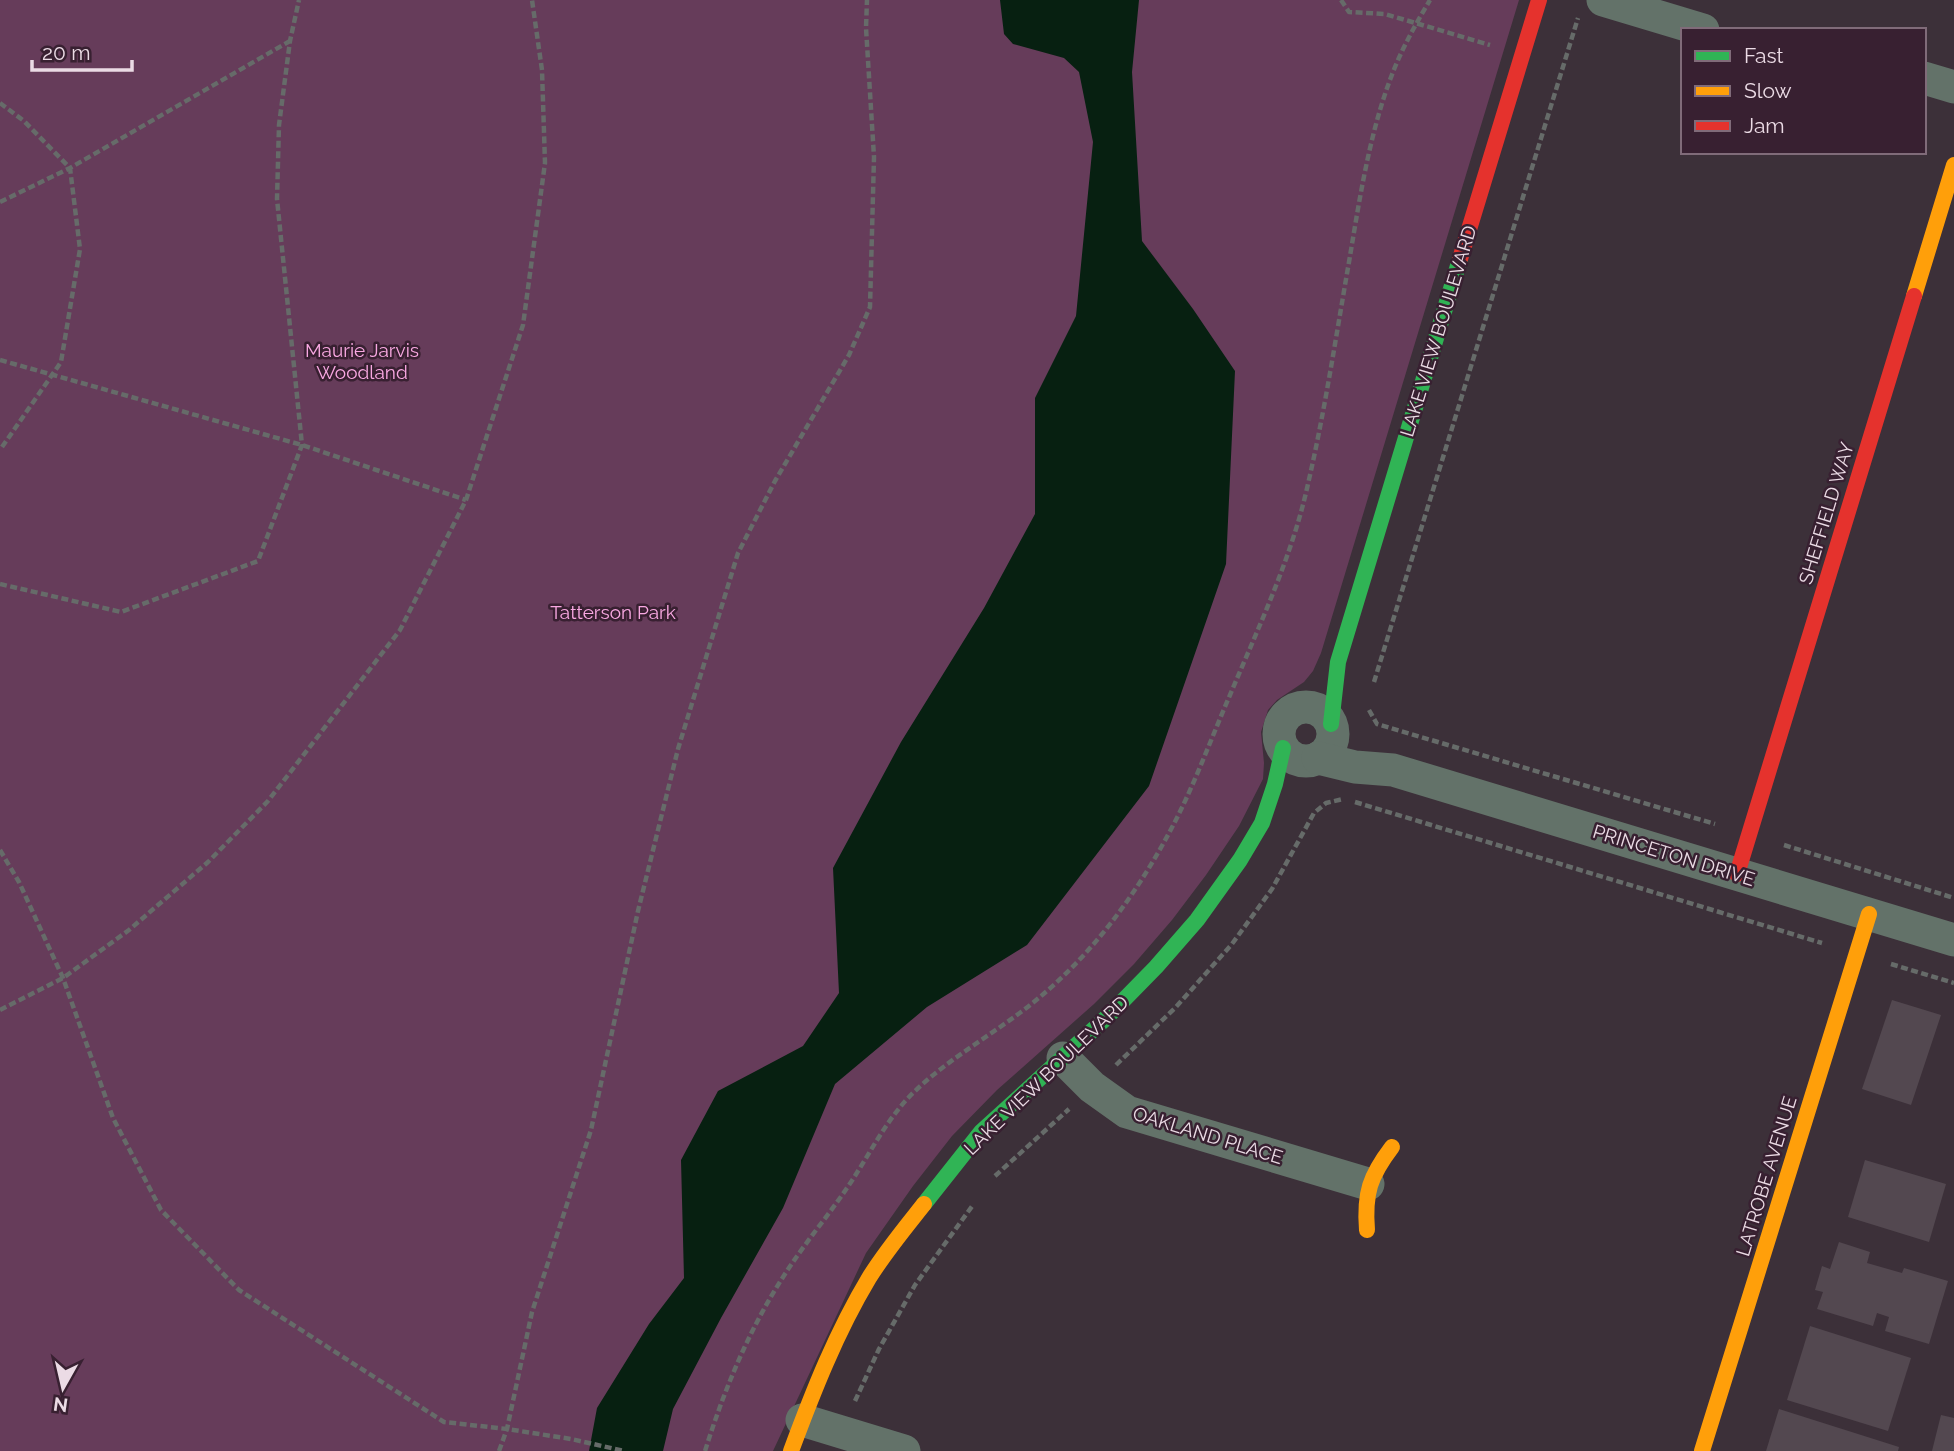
<svg xmlns="http://www.w3.org/2000/svg" width="1954" height="1451" font-family="Raleway,sans-serif">
<style>
.green{fill:#663c5a}
.water{fill:#072011}
.building{fill:#534850}
.lines{fill:none;stroke-linecap:round;stroke-linejoin:round}
.path{stroke:#666b69;stroke-width:4.5;stroke-dasharray:7 3.5;stroke-linecap:butt}
.street{stroke:#637269;stroke-width:33}
.fast{stroke:#30b455;stroke-width:16}
.slow{stroke:#ff9f0a;stroke-width:16}
.jam{stroke:#e5322d;stroke-width:16}
.labels{text-anchor:middle;dominant-baseline:central;stroke-width:5;stroke-linejoin:round;paint-order:stroke}
.street-label{font-size:19px;fill:#ebdbe5;stroke:#382031}
.park-label{font-size:19px;fill:#f9a8e2;stroke:#382031}
</style>
<rect width="100%" height="100%" fill="#3c3039"/>
<polygon class="green" points="0,0 1519,0 1321,653 1313,671 1304,682 1277,700 1268,710 1261,732 1264,763 1263,779 1239,826 1206,875 1172,920 1134,964 1094,1004 997,1090 952,1136 913,1186 866,1253 773,1451 0,1451"/>
<polygon class="water" points="1000,0 1139,0 1132,72 1142,241 1193,309 1235,371 1226,564 1149,786 1027,945 927,1007 835,1084 783,1208 721,1318 673,1409 663,1451 589,1451 597,1408 649,1324 684,1278 681,1160 718,1091 803,1046 839,993 833,868 901,742 984,608 1035,514 1035,398 1076,316 1093,142 1079,72 1064,58 1013,44 1004,34"/>
<g class="building">
<polygon points="1892,1000 1941,1015 1911,1105 1862,1089"/>
<polygon points="1865,1160 1946,1184 1929,1242 1848,1217"/>
<polygon points="1839,1242 1870,1252 1867,1263 1902,1273 1904,1268 1948,1281 1929,1344 1885,1331 1889,1317 1877,1313 1873,1326 1817,1309 1823,1292 1815,1290 1822,1266 1830,1269"/>
<polygon points="1810,1326 1911,1358 1888,1431 1787,1400"/>
<polygon points="1779,1409 1899,1447 1898,1451 1766,1451"/>
<polygon points="1941,1415 1954,1418 1954,1451 1932,1451"/>
</g>
<g class="lines">
<g class="path">
<polyline points="1341,0 1349,12 1385,14 1490,45"/>
<polyline points="0,103 24,121 70,168 80,249 61,362 0,450"/>
<polyline points="0,202 70,168 290,41"/>
<polyline points="0,360 302,445 466,500"/>
<polyline points="0,584 121,612 258,561 302,445 277,199 279,125 290,41 299,0"/>
<polyline points="1374,682 1578,18"/>
<polyline points="1369,710 1377,724 1715,824"/>
<polyline points="1355,802 1822,943"/>
<polyline points="1784,845 1954,898"/>
<polyline points="0,850 19,882 63,978 113,1118 161,1210 239,1290 444,1422 507,1429 571,1439 624,1451"/>
<polyline points="1891,964 1954,983"/>
<polyline points="0,1010 63,978 129,930 208,862 268,801 400,630 466,500 523,325 545,163 542,70 532,0"/>
<polyline points="1116,1065 1176,1007 1232,944 1272,889 1314,813 1326,803 1343,799"/>
<polyline points="995,1176 1069,1109"/>
<polyline points="855,1401 879,1349 915,1285 973,1205"/>
<polyline points="499,1451 507,1429 532,1312 591,1130 638,911 678,749 738,553 775,481 849,355 870,307 874,157 866,28 867,0"/>
<path d="M705 1451C726 1384 753 1320 793 1262 810 1237 830 1213 847 1188 869 1156 886 1119 914 1092 946 1061 985 1039 1021 1012 1084 965 1132 902 1169 833 1193 789 1210 741 1230 695 1259 626 1292 557 1308 484 1325 410 1336 336 1349 262 1360 197 1370 128 1395 67 1405 43 1417 22 1430 0"/>
</g>
<g class="street">
<polyline points="1603,0 1703,30"/>
<polyline points="1924,78 1954,87"/>
<circle cx="1306" cy="734" r="27"/>
<polyline points="1318,758 1355,767 1393,770 1954,940"/>
<polyline points="1063,1058 1092,1087 1127,1112 1368,1184"/>
<polyline points="802,1420 904,1451"/>
</g>
<g class="fast">
<polyline points="1331,724 1338,662 1460,259"/>
<polyline points="924,1204 981,1132 1107,1017 1156,967 1197,920 1240,860 1262,823 1275,784 1283,748"/>
</g>
<g class="slow">
<polyline points="1914,296 1954,165"/>
<path d="M1367 1230C1364 1193 1370 1176 1392 1147"/>
<path d="M791 1451C813 1392 836 1333 869 1278 885 1252 905 1228 924 1204"/>
<polyline points="1702,1451 1869,914"/>
</g>
<g class="jam">
<polyline points="1460,259 1539,0"/>
<polyline points="1737,874 1914,296"/>
</g>
</g>
<g class="labels">
<g class="street-label">
<text transform="translate(1438 331) rotate(-73)">LAKE VIEW BOULEVARD</text>
<text transform="translate(1826 513) rotate(-73)">SHEFFIELD WAY</text>
<text transform="translate(1674 855) rotate(17)">PRINCETON DRIVE</text>
<text transform="translate(1046 1075) rotate(-44)">LAKE VIEW BOULEVARD</text>
<text transform="translate(1208 1135) rotate(17)">OAKLAND PLACE</text>
<text transform="translate(1766 1176) rotate(-73)">LATROBE AVENUE</text>
</g>
<g class="park-label">
<text x="362" y="350">Maurie Jarvis<tspan x="362" dy="22">Woodland</tspan></text>
<text x="613" y="612">Tatterson Park</text>
</g>
</g>
<rect x="1681" y="28" width="245" height="126" fill="#382031" stroke="#806b79" stroke-width="2"/>
<rect x="1695" y="51" width="35" height="10" fill="#30b455" stroke="#806b79" stroke-width="2"/>
<text x="1744" y="63" font-size="21" fill="#ebdbe5">Fast</text>
<rect x="1695" y="86" width="35" height="10" fill="#ff9f0a" stroke="#806b79" stroke-width="2"/>
<text x="1744" y="98" font-size="21" fill="#ebdbe5">Slow</text>
<rect x="1695" y="121" width="35" height="10" fill="#e5322d" stroke="#806b79" stroke-width="2"/>
<text x="1744" y="133" font-size="21" fill="#ebdbe5">Jam</text>
<g transform="translate(63 1388) rotate(188)" stroke="#382031" stroke-width="5" paint-order="stroke">
<path d="M0-5L12 26L0 18L-12 26Z" fill="#ebdbe5"/>
<text y="-10" font-size="19" font-weight="bold" text-anchor="middle" fill="#ebdbe5">N</text>
</g>
<path d="M32 60v10h100v-10" fill="none" stroke="#ebdbe5" stroke-width="3.5"/>
<text x="42" y="60" font-size="21" fill="#ebdbe5" stroke="#382031" stroke-width="5" paint-order="stroke">20 m</text>
</svg>
